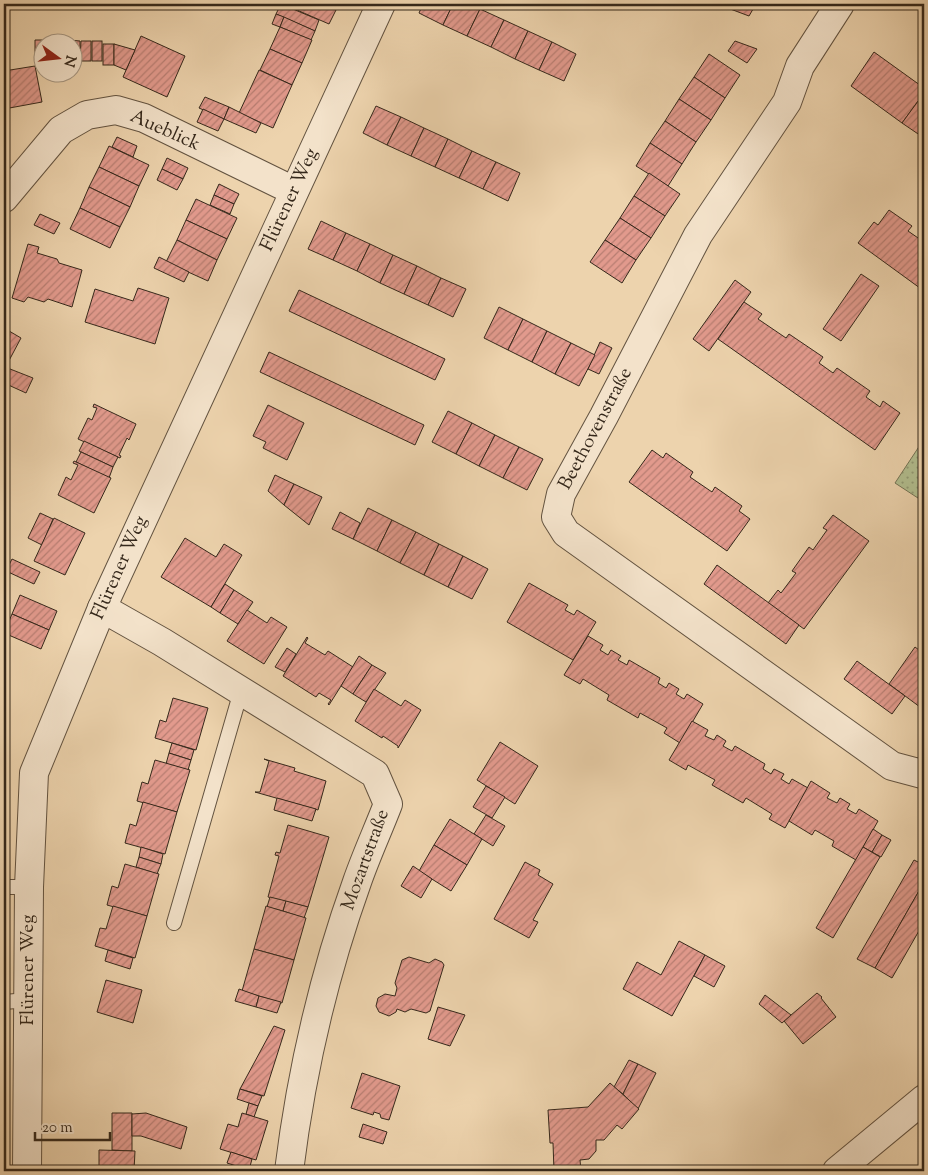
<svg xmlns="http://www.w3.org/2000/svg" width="928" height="1175" font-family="'Sorts Mill Goudy',serif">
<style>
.park{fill:url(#park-dots);stroke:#747355}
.building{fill:url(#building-hatch);stroke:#35281b}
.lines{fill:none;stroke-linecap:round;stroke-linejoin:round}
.service-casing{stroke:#635340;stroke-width:16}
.minor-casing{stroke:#635340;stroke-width:30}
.tertiary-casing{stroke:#635340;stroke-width:30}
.service{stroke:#f3e2ca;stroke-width:14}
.minor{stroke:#f3e2ca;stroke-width:28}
.tertiary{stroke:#f3e2ca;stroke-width:28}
.labels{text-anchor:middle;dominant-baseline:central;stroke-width:4;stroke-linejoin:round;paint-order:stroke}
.street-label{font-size:19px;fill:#35281b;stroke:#f3e2ca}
</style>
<defs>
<pattern id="park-dots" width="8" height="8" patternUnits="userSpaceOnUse" patternTransform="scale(1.25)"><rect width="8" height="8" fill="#b2be8f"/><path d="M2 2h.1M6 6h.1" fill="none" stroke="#929a74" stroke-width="1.8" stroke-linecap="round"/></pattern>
<pattern id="building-hatch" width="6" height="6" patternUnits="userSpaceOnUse" patternTransform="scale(1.25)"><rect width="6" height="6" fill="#e29a8d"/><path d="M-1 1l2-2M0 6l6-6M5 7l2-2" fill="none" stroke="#b87e72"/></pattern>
</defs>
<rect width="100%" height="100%" fill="#edd3ad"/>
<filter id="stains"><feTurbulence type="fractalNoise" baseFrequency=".004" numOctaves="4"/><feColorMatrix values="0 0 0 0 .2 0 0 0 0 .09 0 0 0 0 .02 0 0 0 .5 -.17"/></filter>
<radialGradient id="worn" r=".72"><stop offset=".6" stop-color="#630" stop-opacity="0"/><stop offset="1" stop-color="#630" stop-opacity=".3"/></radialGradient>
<polygon class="park" points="924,439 924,502 895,483"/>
<g class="building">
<polygon points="281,4 319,20 315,31 276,14"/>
<polygon points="300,4 339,4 329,24 297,10"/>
<polygon points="423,4 453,4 443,25 419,13"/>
<polygon points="453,4 469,4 480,9 467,36 443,25"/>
<polygon points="717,4 756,4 749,16"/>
<polygon points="480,9 504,20 491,47 467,36"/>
<polygon points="276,14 284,17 280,27 272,24"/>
<polygon points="284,17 315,31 311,40 280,27"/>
<polygon points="504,20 528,31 515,59 491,47"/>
<polygon points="280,27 312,40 302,63 270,49"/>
<polygon points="528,31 552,42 539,70 515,59"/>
<polygon points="141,36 185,56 167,97 123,77"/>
<polygon points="35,40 46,40 46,42 42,42 42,60 35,60"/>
<polygon points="69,40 80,41 80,61 72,61 72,42 69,42"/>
<polygon points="81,41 91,41 91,61 80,61"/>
<rect x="92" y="41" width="10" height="20"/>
<polygon points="735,41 757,49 747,63 728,51"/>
<polygon points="552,42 576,54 564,81 539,70"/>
<rect x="103" y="44" width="11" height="21"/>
<polygon points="114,44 135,50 126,70 114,65"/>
<polygon points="270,49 302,63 292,85 260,70"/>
<polygon points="874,52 924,88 924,93 902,123 851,86"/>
<polygon points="709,54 740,75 725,98 694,77"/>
<polygon points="35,66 42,102 4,109 4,71"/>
<polygon points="259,70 292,85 273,128 239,113"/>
<polygon points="694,77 725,98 711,120 679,99"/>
<polygon points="924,93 924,138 902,123"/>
<polygon points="205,97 229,107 224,119 199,108"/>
<polygon points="679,99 711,120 696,142 665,121"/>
<polygon points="376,106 401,117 387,145 363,133"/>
<polygon points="229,107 261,123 256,133 224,119"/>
<polygon points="203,109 224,119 218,131 197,122"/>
<polygon points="401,117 424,128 411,156 387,145"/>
<polygon points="665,121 696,142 682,164 650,143"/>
<polygon points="424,128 448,139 435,167 411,156"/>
<polygon points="117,137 137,146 133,157 112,147"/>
<polygon points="448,139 472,151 459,178 435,167"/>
<polygon points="650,143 682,164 668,186 636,166"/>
<polygon points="109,146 149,165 139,186 99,167"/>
<polygon points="472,151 496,162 483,189 459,178"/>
<polygon points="167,158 188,168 183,179 162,169"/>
<polygon points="496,162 520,173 508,201 483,189"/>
<polygon points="99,167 139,186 130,207 89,187"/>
<polygon points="162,169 183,179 177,190 157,180"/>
<polygon points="649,173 680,194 665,216 634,196"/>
<polygon points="219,184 239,194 234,204 214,195"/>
<polygon points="89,187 130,207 120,227 80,208"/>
<polygon points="214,195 234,204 230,214 210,205"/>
<polygon points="634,196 665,216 651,238 620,218"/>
<polygon points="196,199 237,218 227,239 186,220"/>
<polygon points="80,208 120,227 110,248 70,229"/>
<polygon points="889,210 912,226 908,231 921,240 924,235 924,291 858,243 874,222 878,225"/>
<polygon points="40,214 60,223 54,234 34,225"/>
<polygon points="620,218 651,238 636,260 605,240"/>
<polygon points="186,220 227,239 217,260 177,240"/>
<polygon points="321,221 346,233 333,260 308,249"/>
<polygon points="346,233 370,244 357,271 333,260"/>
<polygon points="177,240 217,260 208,281 166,262"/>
<polygon points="605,240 636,260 622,283 590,262"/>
<polygon points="28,244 39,247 37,253 57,259 59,263 82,270 72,307 48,299 44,302 28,297 24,302 12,298"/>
<polygon points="370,244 393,255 380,283 357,271"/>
<polygon points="393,255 417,266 404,294 380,283"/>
<polygon points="159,257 189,272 184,282 154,268"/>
<polygon points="417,266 441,278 428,305 404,294"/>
<polygon points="861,274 879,286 841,341 823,329"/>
<polygon points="441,278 466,289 453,317 428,305"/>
<polygon points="735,280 751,292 709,351 693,339"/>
<polygon points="4,283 10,287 5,294 4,292"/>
<polygon points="138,288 169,298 155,344 85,322 95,289 133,301"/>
<polygon points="299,290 445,359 435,380 289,311"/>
<polygon points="744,302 762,314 758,319 786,338 789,334 823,357 819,363 833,373 837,368 870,391 866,397 880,407 883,401 900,413 875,450 718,339"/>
<polygon points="499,307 523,319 508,350 484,338"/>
<polygon points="523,319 547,331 532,362 508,350"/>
<polygon points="4,328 21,338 4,370"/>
<polygon points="547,331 571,343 555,374 532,362"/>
<polygon points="600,342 612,348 599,374 588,369"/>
<polygon points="571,343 595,355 579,386 555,374"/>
<polygon points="269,352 424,425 415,445 260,372"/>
<polygon points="5,367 33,378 26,393 4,383 4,370"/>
<polygon points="94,404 136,424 129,440 127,438 119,455 121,456 120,458 78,439 88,418 92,420 97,408 93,407"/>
<polygon points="268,405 304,423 287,460 263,448 266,442 253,436"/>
<polygon points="448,411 472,423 456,454 432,442"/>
<polygon points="472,423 495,435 479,466 456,454"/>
<polygon points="495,435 519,447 503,478 479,466"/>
<polygon points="84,441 118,457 113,467 79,451"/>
<polygon points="519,447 543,459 527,490 503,478"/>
<polygon points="652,450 663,458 666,453 693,472 690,477 712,492 715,487 742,506 739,511 750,519 727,551 629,482"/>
<polygon points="81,452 113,467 109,478 76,462"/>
<polygon points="74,461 111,478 94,513 58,495 66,477 71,480 78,465 73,463"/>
<polygon points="275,475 294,484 284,505 268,491"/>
<polygon points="294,484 322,497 309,525 284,505"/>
<polygon points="368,508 392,520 377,551 353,539"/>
<polygon points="340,512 360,523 353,539 332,529"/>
<polygon points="40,513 53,519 42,545 28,538"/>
<polygon points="833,515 869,541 804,629 768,603 778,590 781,593 796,573 792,571 809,547 813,550 827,530 823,528"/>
<polygon points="54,518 85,533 65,575 34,561"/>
<polygon points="392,520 416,532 400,563 377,551"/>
<polygon points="416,532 439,544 424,575 400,563"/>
<polygon points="185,538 216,557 224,544 242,555 211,607 161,577"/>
<polygon points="439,544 463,556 448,587 424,575"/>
<polygon points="463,556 488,569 472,599 448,587"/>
<polygon points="12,559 40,572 34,584 6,571"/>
<polygon points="717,565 799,625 786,644 704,584"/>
<polygon points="529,583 568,605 565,610 574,615 577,610 596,622 573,660 507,622"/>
<polygon points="225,584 234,590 220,613 211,607"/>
<polygon points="234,590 253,602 238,624 220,613"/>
<polygon points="20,595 57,611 49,630 12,614"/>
<polygon points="247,610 267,623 271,617 287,627 264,664 227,641"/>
<polygon points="12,614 49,630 41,649 4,633"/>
<polygon points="588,636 603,645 600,650 608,655 611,650 621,656 618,660 627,665 629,660 660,678 658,683 666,688 669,683 679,689 676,694 684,699 687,694 703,704 680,743 664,733 667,728 640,713 638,718 607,700 609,695 583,679 580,684 564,675"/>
<polygon points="307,637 308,638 305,643 325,655 328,651 353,667 329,705 328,704 331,700 319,693 316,697 283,676"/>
<polygon points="924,643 924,710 889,684 915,647 919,650"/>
<polygon points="287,648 296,654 285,672 275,667"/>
<polygon points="359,656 372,665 353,694 341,686"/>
<polygon points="857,661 905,696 892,714 844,679"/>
<polygon points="372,665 386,673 366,702 353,694"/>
<polygon points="374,689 401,706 405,700 421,710 398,748 398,746 383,736 382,738 355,721"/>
<polygon points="173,698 208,708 196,750 155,738 160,720 166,722"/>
<polygon points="692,721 708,730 705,736 714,740 717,735 726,741 723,746 732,751 735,746 765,764 763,769 771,774 774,769 784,774 781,779 789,784 792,779 808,788 785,828 769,819 772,814 746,798 743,803 712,785 715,780 688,765 686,770 669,760"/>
<polygon points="500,742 538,766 515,804 477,780"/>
<polygon points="172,743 194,750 191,760 169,753"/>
<polygon points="169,753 191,760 188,770 166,764"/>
<polygon points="264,759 295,768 294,771 326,781 318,810 255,792 260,792 269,761"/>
<polygon points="155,760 190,770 177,812 137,801 142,782 148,784"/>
<polygon points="811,781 830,793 827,798 837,803 840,798 850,804 847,809 856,814 859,809 878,821 856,860 832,846 834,841 815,830 812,835 789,821"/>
<polygon points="486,786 505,797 492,818 473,807"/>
<polygon points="277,798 316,809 312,821 274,810"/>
<polygon points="143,802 177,812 165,854 125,843 130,824 136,826"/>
<polygon points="486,815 505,826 493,846 474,834"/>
<polygon points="450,819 482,839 467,865 434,845"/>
<polygon points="288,825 329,837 308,907 268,897 279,856 275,855 276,852 280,853"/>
<polygon points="873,829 882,835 872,852 863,847"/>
<polygon points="882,835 891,840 881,857 872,852"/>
<polygon points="434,845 467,865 451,891 419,871"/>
<polygon points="141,847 163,854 161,864 139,857"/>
<polygon points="863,847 880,857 833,938 816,928"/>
<polygon points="139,857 161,864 157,874 136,867"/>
<polygon points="914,860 924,865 924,882 875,968 857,959"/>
<polygon points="525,862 540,870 538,875 553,884 533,920 538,922 529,938 494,919"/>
<polygon points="125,864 159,874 147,916 107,905 112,886 118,888"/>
<polygon points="413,866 432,879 421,898 401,886"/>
<polygon points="924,882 924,922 892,978 875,968"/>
<polygon points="270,897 286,901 283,911 267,907"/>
<polygon points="286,901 308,907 304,918 283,911"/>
<polygon points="113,906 147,916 135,958 95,946 100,928 106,929"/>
<polygon points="266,906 306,918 294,960 254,949"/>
<polygon points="679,941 705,955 672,1016 623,989 637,962 661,975"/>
<polygon points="254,949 294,960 282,1003 242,991"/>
<polygon points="108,950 133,958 130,969 105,961"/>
<polygon points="705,955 725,966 714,987 694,976"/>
<polygon points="409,957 429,963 435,959 442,962 444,965 430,1011 426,1013 411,1009 405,1012 397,1009 396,1012 389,1016 379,1012 376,1006 378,998 385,994 395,996 397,988 395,983 402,960"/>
<polygon points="106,980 142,990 133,1023 97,1012"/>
<polygon points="239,989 259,996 256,1007 235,1001"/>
<polygon points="817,993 822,997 821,998 836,1017 803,1044 784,1021"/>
<polygon points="765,995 791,1015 782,1023 759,1004"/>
<polygon points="259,996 281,1002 277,1013 256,1007"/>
<polygon points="438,1007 465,1015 450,1046 428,1039"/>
<polygon points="274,1026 285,1030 264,1096 240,1089"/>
<polygon points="629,1060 638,1064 623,1094 614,1087"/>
<polygon points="638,1064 656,1073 638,1109 623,1094"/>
<polygon points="362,1073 400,1086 389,1120 381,1118 380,1114 374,1112 373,1115 351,1108"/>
<polygon points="610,1083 639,1109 622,1129 617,1125 604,1140 596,1140 596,1151 589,1159 580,1160 581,1171 554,1171 553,1143 550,1143 548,1110 588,1107"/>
<polygon points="240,1089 262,1096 258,1106 237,1099"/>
<polygon points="249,1103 258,1106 254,1117 246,1114"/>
<polygon points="112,1113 132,1113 132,1151 112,1150"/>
<polygon points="146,1113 187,1127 181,1149 141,1136 132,1136 132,1114"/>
<polygon points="242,1113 268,1121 256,1160 220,1149 228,1124 238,1127"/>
<polygon points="363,1124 387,1132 383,1144 359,1137"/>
<polygon points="99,1150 135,1151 134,1171 99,1171"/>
<polygon points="231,1152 252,1159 249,1170 227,1163"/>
<polygon points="236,1166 249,1170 254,1171 234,1171"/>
</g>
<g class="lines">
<defs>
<g id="service">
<polyline points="4,887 29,887"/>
<polyline points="174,923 241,691"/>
<polyline points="4,1002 28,1000"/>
</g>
<g id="minor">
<polyline points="840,4 800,66 787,102 698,235 604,416 561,494 556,517 566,533 892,766 922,774 924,771"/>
<polyline points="4,198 61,130 87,115 116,110 144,118 294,191"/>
<path d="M102 608 162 642 375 774 388 804C378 830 366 856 357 882 324 974 301 1074 289 1171"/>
<polyline points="27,1171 29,887 34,773 102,608 381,4"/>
</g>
<polyline id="tertiary" points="837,1171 924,1099"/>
</defs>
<use href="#service" class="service-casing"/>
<use href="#minor" class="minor-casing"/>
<use href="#tertiary" class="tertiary-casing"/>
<use href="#service" class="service"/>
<use href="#minor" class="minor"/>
<use href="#tertiary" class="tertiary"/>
</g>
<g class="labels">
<g class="street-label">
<text transform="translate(165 131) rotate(24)">Aueblick</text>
<text transform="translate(290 200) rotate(-65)">Flürener Weg</text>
<text transform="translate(596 429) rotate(-62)">Beethovenstraße</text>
<text transform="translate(120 568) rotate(-66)">Flürener Weg</text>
<text transform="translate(366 860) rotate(-70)">Mozartstraße</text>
<text transform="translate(28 970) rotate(-90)">Flürener Weg</text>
</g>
</g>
<rect width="928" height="1175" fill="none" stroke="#edd3ad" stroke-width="20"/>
<rect x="5" y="5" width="918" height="1165" fill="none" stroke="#35281b" stroke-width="2.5"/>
<rect x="10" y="10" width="908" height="1155" fill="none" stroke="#35281b"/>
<g transform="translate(58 58) rotate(105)"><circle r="24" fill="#f3e2ca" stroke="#a79884"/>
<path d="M0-4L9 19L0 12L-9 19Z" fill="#8f2418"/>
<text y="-8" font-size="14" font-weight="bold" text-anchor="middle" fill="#35281b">N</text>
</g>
<path d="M35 1132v8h75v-8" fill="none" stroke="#35281b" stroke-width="2.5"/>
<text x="42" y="1132" font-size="15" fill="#35281b" stroke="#f3e2ca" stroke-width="4" paint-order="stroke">20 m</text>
<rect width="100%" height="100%" filter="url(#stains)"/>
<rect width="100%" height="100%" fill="url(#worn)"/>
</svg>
